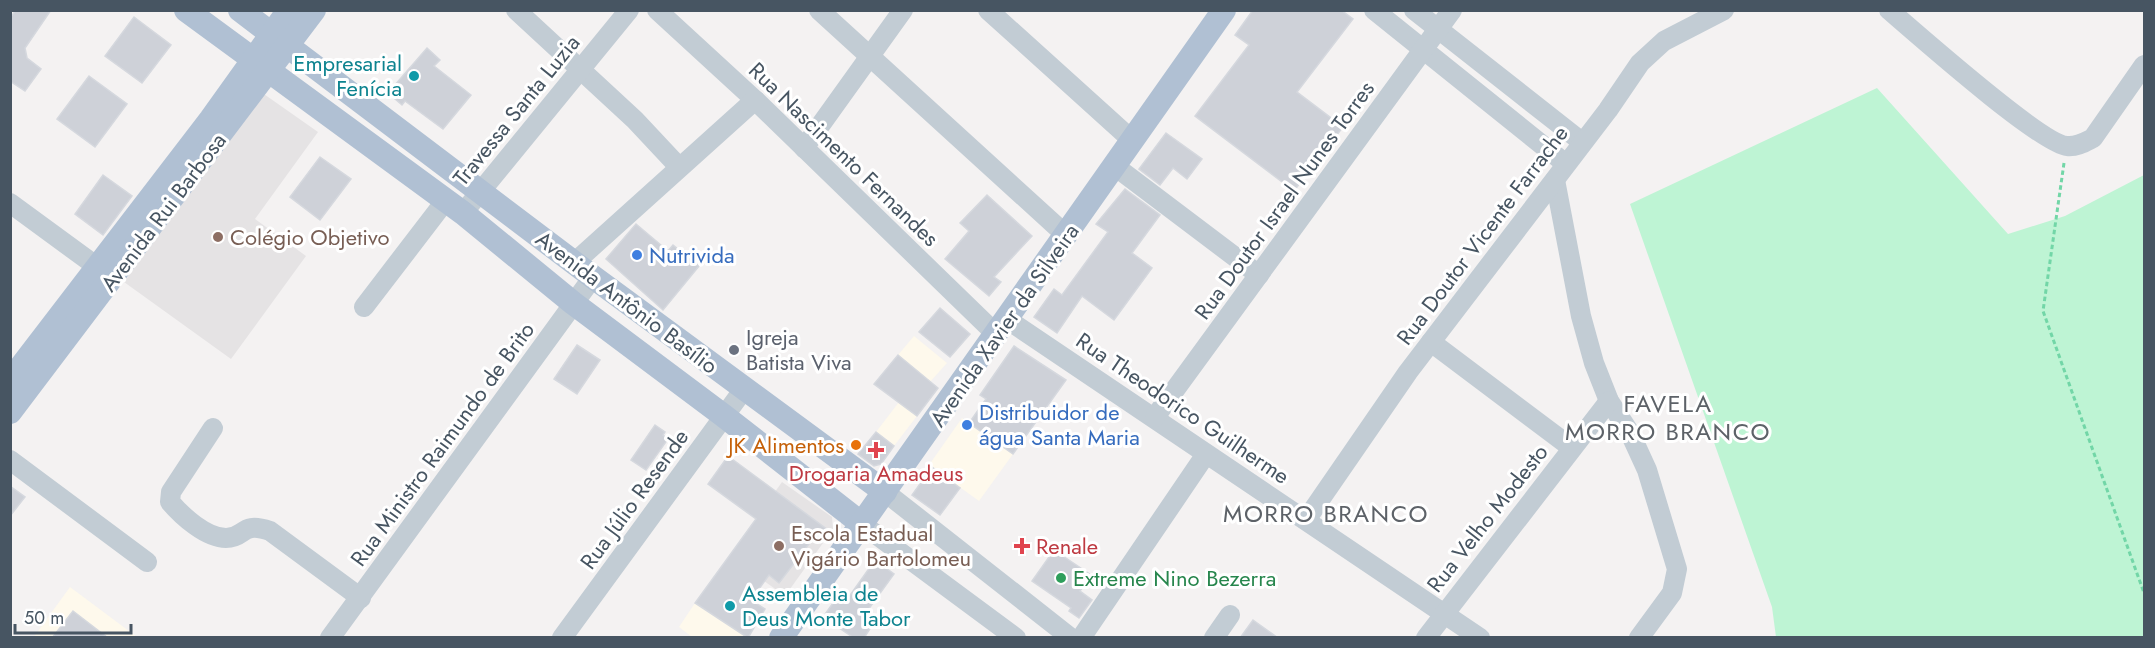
<svg xmlns="http://www.w3.org/2000/svg" width="2155" height="648" font-family="Jost,sans-serif">
<style>
.commercial{fill:#fef9ec}
.education{fill:#e5e3e4}
.green{fill:#bef4d4}
.building{fill:#ced1d8;stroke:#d5d8de;stroke-width:1.5}
.lines{fill:none;stroke-linecap:round;stroke-linejoin:round}
.path{stroke:#72d6a7;stroke-width:3;stroke-dasharray:4.5 3;stroke-linecap:butt}
.minor{stroke:#c2ccd4;stroke-width:20}
.major{stroke:#b0c0d3;stroke-width:24}
.culture-dot{fill:#0f9aa8;stroke:#fff;stroke-width:2}
.education-dot{fill:#8d6e63;stroke:#fff;stroke-width:2}
.shop-dot{fill:#3f7fe0;stroke:#fff;stroke-width:2}
.worship-dot{fill:#6b7280;stroke:#fff;stroke-width:2}
.food-dot{fill:#e8710a;stroke:#fff;stroke-width:2}
.health-dot{fill:#e0444e;stroke:#fff;stroke-width:2}
.leisure-dot{fill:#2e9e5b;stroke:#fff;stroke-width:2}
.labels{text-anchor:middle;dominant-baseline:central;stroke-width:6;stroke-linejoin:round;paint-order:stroke}
.culture-label{font-size:22px;fill:#0d838f;stroke:#fff;text-anchor:end}
.street-label{font-size:22px;fill:#475562;stroke:#fff}
.education-label{font-size:22px;fill:#785e54;stroke:#fff;text-anchor:start}
.shop-label{font-size:22px;fill:#366cbe;stroke:#fff;text-anchor:start}
.worship-label{font-size:22px;fill:#5b616d;stroke:#fff;text-anchor:start}
.food-label{font-size:22px;fill:#c56008;stroke:#fff;text-anchor:end}
.health-label{font-size:22px;fill:#be3a42;stroke:#fff}
.leisure-label{font-size:22px;fill:#27864d;stroke:#fff;text-anchor:start}
.neighbourhood-label{font-size:24px;letter-spacing:1.5px;fill:#5d6268;stroke:#fff}
</style>
<rect width="100%" height="100%" fill="#f4f2f2"/>
<g class="commercial">
<polygon points="914,336 947,363 930,382 898,355"/>
<polygon points="899,402 917,416 894,446 876,432"/>
<polygon points="962,418 1013,454 979,501 929,465"/>
<polygon points="70,587 137,637 33,638"/>
<polygon points="695,603 746,637 692,637 679,627"/>
</g>
<g class="education">
<polygon points="261,92 318,132 255,219 306,256 231,359 124,282"/>
<polygon points="782,482 832,517 833,529 785,596 729,556"/>
</g>
<polygon class="green" points="1877,88 2008,234 2065,216 2144,175 2144,637 1776,637 1772,607 1630,204"/>
<g class="building">
<polygon points="16,10 51,10 25,48 27,58 41,69 25,91 10,81 10,18"/>
<polygon points="1253,10 1341,10 1353,19 1297,92 1343,127 1294,191 1195,116 1249,45 1235,35"/>
<polygon points="134,17 171,45 142,83 105,56"/>
<polygon points="427,48 440,60 434,66 471,95 443,129 405,101 402,105 388,93"/>
<polygon points="89,76 127,104 95,147 57,119"/>
<polygon points="1166,133 1202,159 1187,179 1173,168 1160,185 1139,169"/>
<polygon points="320,157 351,179 320,220 290,197"/>
<polygon points="103,175 132,196 103,235 75,214"/>
<polygon points="1125,189 1160,215 1132,253 1152,268 1114,320 1082,296 1057,333 1034,317 1054,289 1062,295 1108,232 1096,224"/>
<polygon points="987,195 1032,236 994,277 1001,282 989,296 945,259 969,231 960,223"/>
<polygon points="636,224 668,251 673,245 699,266 663,310 606,259"/>
<polygon points="940,308 970,334 950,357 919,332"/>
<polygon points="577,345 600,360 577,394 554,379"/>
<polygon points="1014,346 1066,380 1013,454 969,423 986,399 980,395"/>
<polygon points="898,355 938,388 917,416 874,384"/>
<polygon points="655,425 665,432 663,435 668,439 646,470 631,460"/>
<polygon points="876,432 894,446 881,464 874,466 858,454"/>
<polygon points="728,456 828,530 811,530 812,540 779,583 769,575 751,600 765,609 748,638 695,603 756,519 708,484"/>
<polygon points="932,467 960,488 940,515 912,495"/>
<polygon points="10,486 25,497 10,516"/>
<polygon points="1054,550 1091,575 1080,591 1092,600 1079,618 1069,611 1071,608 1032,581"/>
<polygon points="875,560 894,574 865,614 875,621 864,638 854,638 823,617 838,596 846,601"/>
<polygon points="73,611 108,638 52,638"/>
<polygon points="1253,620 1278,638 1240,638"/>
</g>
<g class="lines">
<polyline class="path" points="2064,163 2043,311 2144,593"/>
<g class="minor">
<polyline points="516,10 635,120 679,167"/>
<polyline points="657,10 755,100 997,335"/>
<polyline points="819,10 1067,236"/>
<polyline points="988,10 1133,141"/>
<polyline points="1374,10 1566,164"/>
<polyline points="1414,10 1582,142"/>
<path d="M1889 10C1917 34 2041 144 2067 146 2077 147 2085 142 2093 138L2144 65"/>
<polyline points="804,148 903,10"/>
<polyline points="1116,167 1259,275"/>
<polyline points="1555,180 1581,316 1594,363 1609,401 1630,433 1647,470 1677,569 1672,593 1639,638"/>
<polyline points="10,203 96,266"/>
<polyline points="463,213 629,10"/>
<polyline points="574,263 755,100"/>
<polyline points="364,307 446,200"/>
<polyline points="1008,320 1480,638"/>
<polyline points="1431,342 1572,448"/>
<polyline points="1155,417 1452,10"/>
<path d="M213 428 171 492 170 502C182 516 206 538 226 538 246 538 240 521 270 531L361 598"/>
<polyline points="10,460 147,562"/>
<polyline points="885,492 1071,638"/>
<polyline points="1306,520 1408,372 1608,110 1640,63 1664,41 1724,10"/>
<polyline points="862,524 1016,638"/>
<polyline points="330,638 593,277"/>
<polyline points="562,638 744,389"/>
<polyline points="1081,638 1206,454"/>
<polyline points="1214,638 1230,615"/>
<polyline points="1426,638 1609,401"/>
</g>
<g class="major">
<polyline points="186,10 463,213 573,303 724,416 862,524"/>
<polyline points="240,10 593,277 885,492"/>
<polyline points="10,381 211,119 289,10"/>
<polyline points="10,412 314,10"/>
<polyline points="781,638 1224,10"/>
</g>
</g>
<g class="culture-dot">
<circle cx="414" cy="76" r="6"/>
<circle cx="730" cy="606" r="6"/>
</g>
<g class="education-dot">
<circle cx="218" cy="237" r="6"/>
<circle cx="779" cy="546" r="6"/>
</g>
<g class="shop-dot">
<circle cx="637" cy="255" r="6"/>
<circle cx="967" cy="425" r="6"/>
</g>
<circle class="worship-dot" cx="734" cy="350" r="6"/>
<circle class="food-dot" cx="856" cy="445" r="6"/>
<g class="health-dot">
<path d="M873 441h6v6h6v6h-6v6h-6v-6h-6v-6h6z"/>
<path d="M1019 537h6v6h6v6h-6v6h-6v-6h-6v-6h6z"/>
</g>
<circle class="leisure-dot" cx="1061" cy="578" r="6"/>
<g class="labels">
<g class="culture-label">
<text x="402" y="63">Empresarial<tspan x="402" dy="25">Fenícia</tspan></text>
<text x="742" y="593" text-anchor="start">Assembleia de<tspan x="742" dy="25">Deus Monte Tabor</tspan></text>
</g>
<g class="street-label">
<text transform="translate(516 110) rotate(-51)">Travessa Santa Luzia</text>
<text transform="translate(844 154) rotate(44)">Rua Nascimento Fernandes</text>
<text transform="translate(1284 200) rotate(-54)">Rua Doutor Israel Nunes Torres</text>
<text transform="translate(163 212) rotate(-53)">Avenida Rui Barbosa</text>
<text transform="translate(1482 235) rotate(-53)">Rua Doutor Vicente Farrache</text>
<text transform="translate(627 302) rotate(37)">Avenida Antônio Basílio</text>
<text transform="translate(1004 325) rotate(-55)">Avenida Xavier da Silveira</text>
<text transform="translate(1183 408) rotate(34)">Rua Theodorico Guilherme</text>
<text transform="translate(442 444) rotate(-54)">Rua Ministro Raimundo de Brito</text>
<text transform="translate(634 499) rotate(-54)">Rua Júlio Resende</text>
<text transform="translate(1487 518) rotate(-52)">Rua Velho Modesto</text>
</g>
<g class="education-label">
<text x="230" y="237">Colégio Objetivo</text>
<text x="791" y="533">Escola Estadual<tspan x="791" dy="25">Vigário Bartolomeu</tspan></text>
</g>
<g class="shop-label">
<text x="649" y="255">Nutrivida</text>
<text x="979" y="412">Distribuidor de<tspan x="979" dy="25">água Santa Maria</tspan></text>
</g>
<g class="worship-label">
<text x="746" y="337">Igreja<tspan x="746" dy="25">Batista Viva</tspan></text>
</g>
<g class="food-label">
<text x="844" y="445">JK Alimentos</text>
</g>
<g class="health-label">
<text x="876" y="473">Drogaria Amadeus</text>
<text x="1036" y="546" text-anchor="start">Renale</text>
</g>
<g class="leisure-label">
<text x="1073" y="578">Extreme Nino Bezerra</text>
</g>
<g class="neighbourhood-label">
<text x="1668" y="403">FAVELA<tspan x="1668" dy="28">MORRO BRANCO</tspan></text>
<text x="1326" y="513">MORRO BRANCO</text>
</g>
</g>
<rect width="2155" height="648" fill="none" stroke="#475562" stroke-width="24"/>
<path d="M15 624v9h116v-9" fill="none" stroke="#475562" stroke-width="3"/>
<text x="24" y="624" font-size="18" fill="#475562" stroke="#ffffff" stroke-width="4.5" paint-order="stroke">50 m</text>
</svg>
